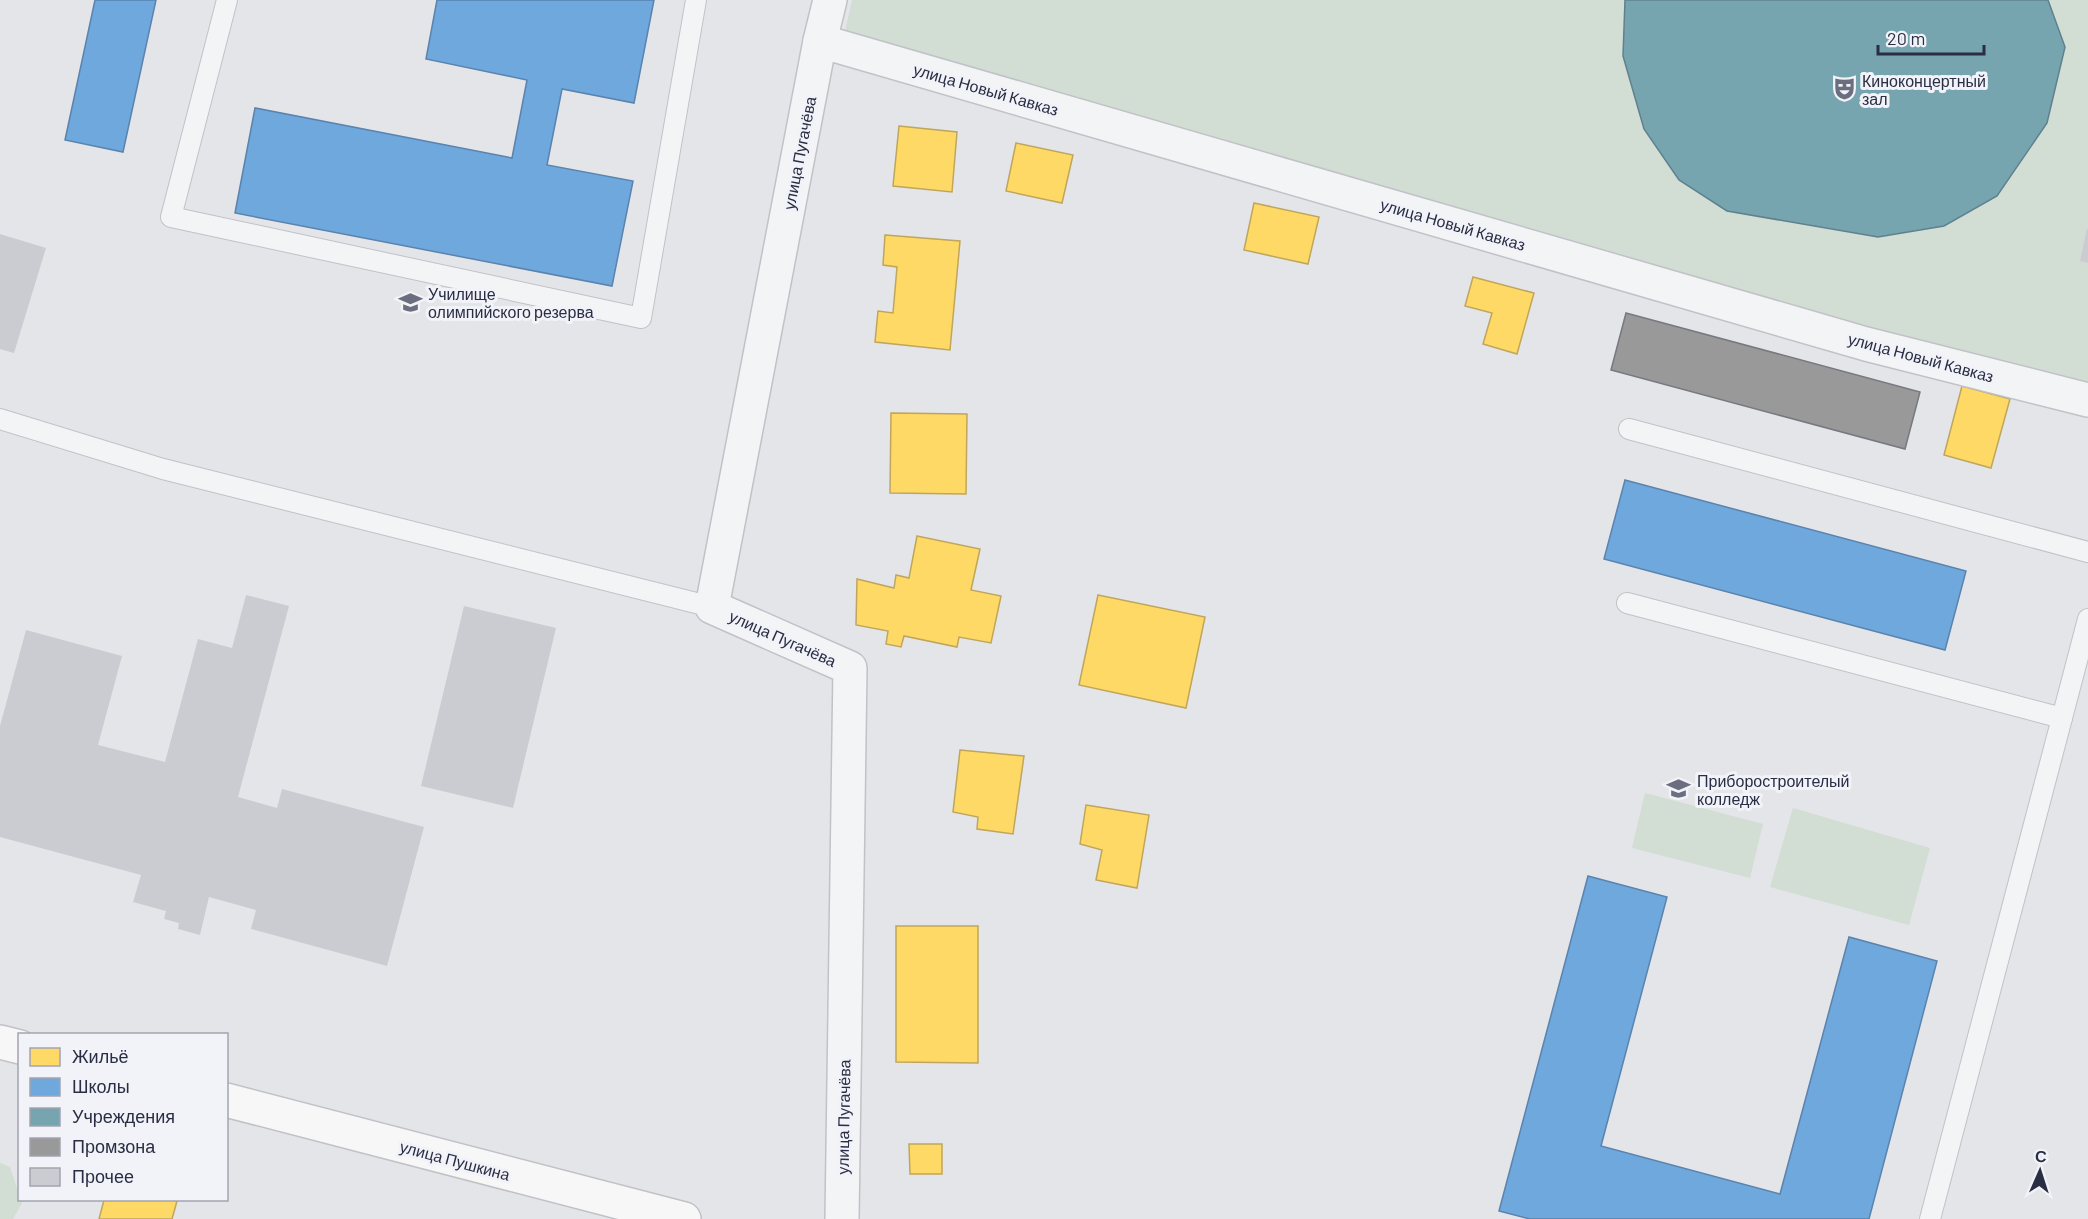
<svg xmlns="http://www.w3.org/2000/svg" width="2088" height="1219" font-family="Barlow,sans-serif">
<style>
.green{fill:#d2ddd4}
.homes{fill:#ffd966;stroke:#bfa65c;stroke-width:1.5}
.schools{fill:#6fa8dc;stroke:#5a83ae;stroke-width:1.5}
.public{fill:#76a5af;stroke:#5f818f;stroke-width:1.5}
.industry{fill:#999;stroke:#777980;stroke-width:1.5}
.building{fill:#cbccd1}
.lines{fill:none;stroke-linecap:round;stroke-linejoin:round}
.lane-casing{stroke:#c1c2c7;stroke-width:22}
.street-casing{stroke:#c1c2c7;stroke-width:36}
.primary-casing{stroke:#c0c2c7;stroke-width:36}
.lane{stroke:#f3f4f6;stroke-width:20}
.street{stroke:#f3f4f6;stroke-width:33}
.primary{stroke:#f7f7f7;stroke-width:33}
.labels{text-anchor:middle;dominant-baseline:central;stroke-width:6;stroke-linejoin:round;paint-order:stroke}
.poi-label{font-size:16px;fill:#292e44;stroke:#f2f3f8;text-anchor:start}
.street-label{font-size:16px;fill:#292e44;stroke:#f2f3f8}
</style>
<rect width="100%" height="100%" fill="#e4e5e9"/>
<g class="green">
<polygon points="852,0 2088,0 2088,393 844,36"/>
<polygon points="1645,793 1763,824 1750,878 1632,848"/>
<polygon points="1793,808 1930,848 1909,925 1770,887"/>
<polygon points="0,1163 10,1167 22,1203 13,1219 0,1219"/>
</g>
<g class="homes">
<polygon points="899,126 957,132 952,192 893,186"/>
<polygon points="1016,143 1073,155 1062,203 1006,191"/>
<polygon points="1254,203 1319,217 1308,264 1244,250"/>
<polygon points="885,235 960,241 950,350 875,342 878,311 893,313 897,267 883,265"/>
<polygon points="1473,277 1534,293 1517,354 1483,344 1492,313 1465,306"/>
<polygon points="1962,386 2010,399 1991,468 1944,455"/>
<polygon points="891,413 967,414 966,494 890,493"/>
<polygon points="917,536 980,549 971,590 1001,596 991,643 959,637 957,647 904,636 901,647 886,644 888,631 856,625 857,579 894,588 896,575 909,578"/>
<polygon points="1098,595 1205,617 1186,708 1079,685"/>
<polygon points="960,750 1024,756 1013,834 977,829 978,817 953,812"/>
<polygon points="1086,805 1149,815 1137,888 1096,880 1102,850 1080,844"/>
<polygon points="896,926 978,926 978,1063 896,1062"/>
<polygon points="909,1144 942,1144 942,1174 910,1174"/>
<polygon points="104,1200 172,1200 177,1201 172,1219 99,1219"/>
</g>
<g class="schools">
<polygon points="95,0 156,0 123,152 65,140"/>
<polygon points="437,0 654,0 634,103 562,89 547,165 633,181 612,286 235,213 255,108 512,158 527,80 426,59"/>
<polygon points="1625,480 1966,571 1945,650 1604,559"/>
<polygon points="1588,876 1667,897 1601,1146 1780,1194 1849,937 1937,961 1869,1219 1530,1219 1499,1211"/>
</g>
<polygon class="public" points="1625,0 2048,0 2065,47 2047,123 1997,196 1944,226 1878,237 1727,211 1679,180 1644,129 1623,56"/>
<polygon class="industry" points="1626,313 1920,392 1905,449 1611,370"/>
<g class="building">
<polygon points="2087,229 2088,229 2088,263 2080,261"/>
<polygon points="0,234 46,248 14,353 0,349"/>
<polygon points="246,595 289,606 238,797 277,808 282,789 424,827 387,966 251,929 256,910 209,897 200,935 178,929 179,923 164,919 166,911 133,902 141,875 0,837 0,726 26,630 122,656 98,745 165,762 198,639 232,648"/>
<polygon points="464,606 556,628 513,808 421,786"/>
</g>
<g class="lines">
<defs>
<g id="lane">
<polyline points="227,0 171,217 641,318 696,0"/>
<polyline points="0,419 163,469 712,607"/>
<polyline points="1629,429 2088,552"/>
<polyline points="1627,603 2062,718 1930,1219"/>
<polyline points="2062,718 2088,619"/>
</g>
<g id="street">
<polyline points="830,0 820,41 712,607 850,668 842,1219"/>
<polyline points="820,41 1866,344 2088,400"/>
</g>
<g id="primary">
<polyline points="0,1042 20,1047"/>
<polyline points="226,1100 684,1219"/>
</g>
</defs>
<use href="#lane" class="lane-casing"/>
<use href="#street" class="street-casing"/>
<use href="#primary" class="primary-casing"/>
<use href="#lane" class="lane"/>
<use href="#street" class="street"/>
<use href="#primary" class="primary"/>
</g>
<defs>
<symbol id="theatre-bare" viewBox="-9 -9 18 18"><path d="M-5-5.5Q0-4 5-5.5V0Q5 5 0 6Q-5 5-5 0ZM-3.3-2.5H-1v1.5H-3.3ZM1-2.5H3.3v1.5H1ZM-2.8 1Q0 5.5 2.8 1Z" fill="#6a6e7e" stroke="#f2f3f8" stroke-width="2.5" paint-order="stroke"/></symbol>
<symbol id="school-bare" viewBox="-9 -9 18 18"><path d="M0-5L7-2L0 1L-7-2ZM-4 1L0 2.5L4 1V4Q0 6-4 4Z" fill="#6a6e7e" stroke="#f2f3f8" stroke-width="2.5" paint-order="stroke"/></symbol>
<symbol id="university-bare" viewBox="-9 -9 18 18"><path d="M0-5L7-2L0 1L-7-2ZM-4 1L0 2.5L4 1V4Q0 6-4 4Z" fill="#6a6e7e" stroke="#f2f3f8" stroke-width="2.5" paint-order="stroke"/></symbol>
</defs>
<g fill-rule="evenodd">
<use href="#theatre-bare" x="1828" y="72" width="33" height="33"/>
<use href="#school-bare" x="394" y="286" width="33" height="33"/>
<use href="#university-bare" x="1662" y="772" width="33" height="33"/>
</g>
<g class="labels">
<g class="poi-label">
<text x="1862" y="80">Киноконцертный<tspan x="1862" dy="18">зал</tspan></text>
<text x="428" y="293">Училище<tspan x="428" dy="18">олимпийского резерва</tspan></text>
<text x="1697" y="780">Приборостроителый<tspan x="1697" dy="18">колледж</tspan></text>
</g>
<g class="street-label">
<text transform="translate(986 89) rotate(16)">улица Новый Кавказ</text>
<text transform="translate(799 153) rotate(-79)">улица Пугачёва</text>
<text transform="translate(1453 224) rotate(16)">улица Новый Кавказ</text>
<text transform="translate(1921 357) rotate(15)">улица Новый Кавказ</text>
<text transform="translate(783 638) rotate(24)">улица Пугачёва</text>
<text transform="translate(843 1117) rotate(-89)">улица Пугачёва</text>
<text transform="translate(455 1160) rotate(15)">улица Пушкина</text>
</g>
</g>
<rect x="18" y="1033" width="210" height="168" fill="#f2f3f8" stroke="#a2a4b0" stroke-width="1.5"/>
<rect x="30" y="1048" width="30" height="18" fill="#ffd966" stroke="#a2a4b0" stroke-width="1.5"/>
<text x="72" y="1063" font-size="18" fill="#292e44">Жильё</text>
<rect x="30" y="1078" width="30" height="18" fill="#6fa8dc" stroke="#a2a4b0" stroke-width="1.5"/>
<text x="72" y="1093" font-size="18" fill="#292e44">Школы</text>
<rect x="30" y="1108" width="30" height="18" fill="#76a5af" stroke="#a2a4b0" stroke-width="1.5"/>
<text x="72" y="1123" font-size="18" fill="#292e44">Учреждения</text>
<rect x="30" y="1138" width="30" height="18" fill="#999999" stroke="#a2a4b0" stroke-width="1.5"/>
<text x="72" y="1153" font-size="18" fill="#292e44">Промзона</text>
<rect x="30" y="1168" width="30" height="18" fill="#cbccd1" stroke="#a2a4b0" stroke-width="1.5"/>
<text x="72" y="1183" font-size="18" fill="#292e44">Прочее</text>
<g transform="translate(2040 1171) rotate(3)" stroke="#f2f3f8" stroke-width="4.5" paint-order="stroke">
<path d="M0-4.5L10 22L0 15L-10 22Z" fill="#292e44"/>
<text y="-9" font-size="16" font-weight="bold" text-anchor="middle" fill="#292e44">С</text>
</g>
<path d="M1878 45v9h106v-9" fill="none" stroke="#292e44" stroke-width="3"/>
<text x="1887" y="45" font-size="18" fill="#292e44" stroke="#f2f3f8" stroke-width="4.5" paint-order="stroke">20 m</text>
</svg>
